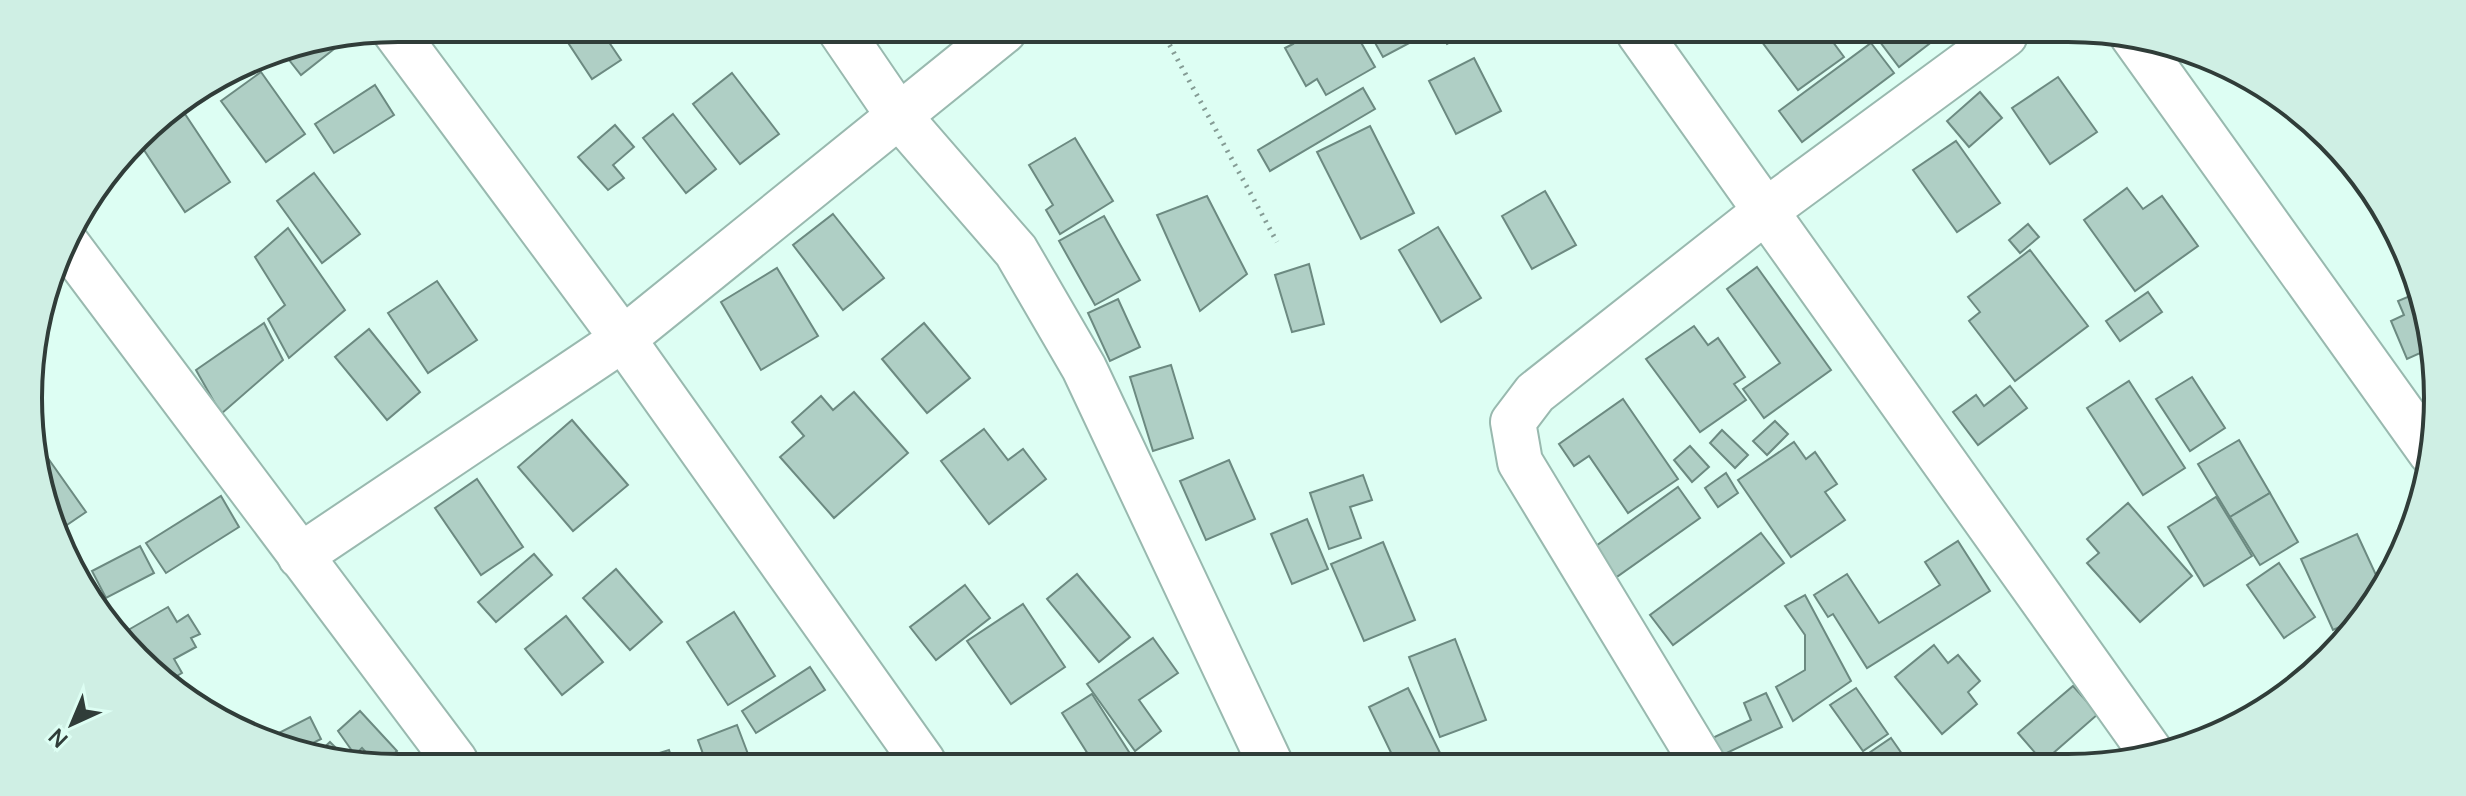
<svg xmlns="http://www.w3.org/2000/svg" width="2466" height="796" font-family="Manrope,sans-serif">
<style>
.building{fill:#afcfc5;stroke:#6c8a81;stroke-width:2}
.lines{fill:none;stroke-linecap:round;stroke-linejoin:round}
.street-casing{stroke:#99b9af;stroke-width:48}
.path{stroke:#859c95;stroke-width:5;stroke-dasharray:2 6;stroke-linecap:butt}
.street{stroke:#fff;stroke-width:44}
.rim{fill:none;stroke:#303d39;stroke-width:4}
</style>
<rect width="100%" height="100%" fill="#ddfef3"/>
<g class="building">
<polygon points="559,29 600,29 621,60 592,79"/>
<polygon points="1286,32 1355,32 1375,67 1326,95 1317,79 1306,86 1285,48 1293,44"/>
<polygon points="1369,32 1408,32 1413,41 1383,57"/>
<polygon points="1441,32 1469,32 1447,44"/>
<polygon points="1756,34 1827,34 1844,57 1798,90"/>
<polygon points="1874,34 1942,34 1899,67"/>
<polygon points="348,38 301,75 282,51"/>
<polygon points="1871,43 1894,73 1802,142 1779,111"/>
<polygon points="1474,58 1501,111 1456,134 1429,81"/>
<polygon points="261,72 305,134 266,162 221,101"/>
<polygon points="732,73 779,134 740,164 693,104"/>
<polygon points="2058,77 2097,132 2050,164 2012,108"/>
<polygon points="375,85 394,115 334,153 315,124"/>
<polygon points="1363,88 1375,109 1270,171 1258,150"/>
<polygon points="1980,92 2002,118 1969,147 1947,121"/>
<polygon points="185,114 230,182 185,212 140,144"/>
<polygon points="673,114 716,169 686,193 643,138"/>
<polygon points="615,125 634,147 613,165 624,178 608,190 578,157"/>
<polygon points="1370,126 1414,213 1361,239 1317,152"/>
<polygon points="1075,138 1113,201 1060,234 1046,210 1053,205 1029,165"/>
<polygon points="1956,141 2000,203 1957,232 1913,170"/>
<polygon points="314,173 360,234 322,263 277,201"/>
<polygon points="2127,188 2143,209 2162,196 2198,246 2135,291 2084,220"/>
<polygon points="1545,191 1576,245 1532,269 1502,216"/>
<polygon points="1207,196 1247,274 1200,311 1157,215"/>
<polygon points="833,214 884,278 843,310 793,245"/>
<polygon points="1104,216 1140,280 1095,305 1059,241"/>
<polygon points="2028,224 2039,237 2020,253 2009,240"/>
<polygon points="1438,227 1481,298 1441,322 1399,250"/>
<polygon points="288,228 345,310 289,358 268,319 285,305 255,257"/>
<polygon points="2030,250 2088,326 2015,381 1969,321 1980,312 1968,297"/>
<polygon points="1309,264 1324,324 1292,332 1275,275"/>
<polygon points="1757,267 1831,370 1764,418 1743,389 1780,363 1727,289"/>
<polygon points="777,268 818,336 761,370 721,302"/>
<polygon points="437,281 477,340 428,373 388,313"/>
<polygon points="2148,292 2162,312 2120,341 2106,321"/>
<polygon points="2417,293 2431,326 2431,379 2420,353 2407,359 2391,321 2404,315 2398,301"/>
<polygon points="1118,299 1140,347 1110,361 1088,313"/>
<polygon points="264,323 283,360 221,414 196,370"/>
<polygon points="924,323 970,378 927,413 882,359"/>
<polygon points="1694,326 1708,345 1718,338 1745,377 1734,384 1746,400 1700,432 1646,359"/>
<polygon points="369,329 420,392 387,420 335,357"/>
<polygon points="1171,365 1193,438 1153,451 1130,377"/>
<polygon points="2192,377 2225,428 2190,451 2156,399"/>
<polygon points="2129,381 2185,468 2143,495 2087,408"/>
<polygon points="2010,386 2027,408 1978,445 1953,412 1976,395 1984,406"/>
<polygon points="854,392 908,453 834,518 780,457 804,436 792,422 821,396 833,410"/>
<polygon points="1623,399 1678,479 1628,513 1589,456 1574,466 1559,444"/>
<polygon points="572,420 628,485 573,531 518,467"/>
<polygon points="1775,421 1788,434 1767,455 1753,441"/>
<polygon points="984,429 1008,460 1023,449 1046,479 989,524 941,461"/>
<polygon points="1722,430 1748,455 1735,468 1710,443"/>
<polygon points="2239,440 2270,493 2230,517 2198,464"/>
<polygon points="1794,442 1806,459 1815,452 1837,484 1825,492 1845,520 1791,557 1738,480"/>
<polygon points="1690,446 1709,467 1692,482 1674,460"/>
<polygon points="45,454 86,512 58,531 40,493 38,459"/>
<polygon points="1229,460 1255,519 1206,540 1180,481"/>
<polygon points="1726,473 1738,493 1718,507 1705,488"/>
<polygon points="1363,475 1372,500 1350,507 1361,538 1329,549 1310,493"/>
<polygon points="477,479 523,547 481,575 435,508"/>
<polygon points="1678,487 1700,518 1611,581 1589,551"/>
<polygon points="2270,493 2298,542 2260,565 2230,517"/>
<polygon points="221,496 239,527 166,573 146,543"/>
<polygon points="2216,497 2252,556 2204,586 2168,527"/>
<polygon points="2128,503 2192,576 2140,622 2087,563 2099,553 2087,539"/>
<polygon points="1307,519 1328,569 1292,584 1271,534"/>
<polygon points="1761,533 1784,563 1673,645 1650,615"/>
<polygon points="2357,534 2383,590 2362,617 2333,630 2301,559"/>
<polygon points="1958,541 1990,591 1867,668 1833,614 1828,617 1814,595 1847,574 1879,623 1940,585 1925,562"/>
<polygon points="1383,542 1415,620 1364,641 1331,564"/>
<polygon points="140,546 154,573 106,598 92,571"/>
<polygon points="534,554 552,575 496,622 478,602"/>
<polygon points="2279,563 2315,617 2284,638 2247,585"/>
<polygon points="616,569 662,622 630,650 583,598"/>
<polygon points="1077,574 1130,637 1099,662 1047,599"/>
<polygon points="965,585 990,618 936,660 910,627"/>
<polygon points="1805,595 1851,681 1793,721 1776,687 1805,670 1805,635 1785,606"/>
<polygon points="1023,604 1065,667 1011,704 967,641"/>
<polygon points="168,607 177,622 188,615 200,634 191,638 196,647 174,659 182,673 168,681 128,642 123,633"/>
<polygon points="734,612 775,676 728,705 687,642"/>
<polygon points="566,616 603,662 562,695 525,649"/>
<polygon points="1153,638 1178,673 1139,700 1161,731 1135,751 1087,684"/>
<polygon points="1455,639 1486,720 1440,737 1409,657"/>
<polygon points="1934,645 1948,663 1958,655 1980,681 1968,692 1977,704 1942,734 1895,677"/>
<polygon points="810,667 825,690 756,733 742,711"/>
<polygon points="2073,686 2098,714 2043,762 2018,733"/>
<polygon points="1408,688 1445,763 1396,763 1369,707"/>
<polygon points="1856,688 1888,734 1863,751 1830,705"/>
<polygon points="1766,693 1782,727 1714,759 1706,741 1751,720 1744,703"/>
<polygon points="1092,694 1136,763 1093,762 1062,713"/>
<polygon points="360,711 397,751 387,761 374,761 362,748 355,755 338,731"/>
<polygon points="310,717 321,739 299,750 275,740 273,736"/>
<polygon points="737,725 751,762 706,762 698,740"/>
<polygon points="1891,738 1909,764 1872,764 1866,755"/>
<polygon points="330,742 349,761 325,761 315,756"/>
<polygon points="669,750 673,762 634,761"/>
</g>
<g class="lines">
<defs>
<g id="street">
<polyline points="393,29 623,339 923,762"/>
<polyline points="840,30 898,115 1016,251 1084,368 1270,763"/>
<polyline points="1639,33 2152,754"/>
<polyline points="2132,35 2431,453"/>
<polyline points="64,240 455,761"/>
<polyline points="300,556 623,339 1004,31"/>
<polyline points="1703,764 1520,462 1513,422 1535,393 1767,210 2005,35"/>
</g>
</defs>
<use href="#street" class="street-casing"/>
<polyline class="path" points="1162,31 1277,242"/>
<use href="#street" class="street"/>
</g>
<path d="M0 0H2466V796H0ZM398 42H2068A356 356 0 0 1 2424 398V398A356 356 0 0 1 2068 754H398A356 356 0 0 1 42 398V398A356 356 0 0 1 398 42Z" fill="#cfefe4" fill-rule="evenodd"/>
<path class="rim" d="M398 42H2068A356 356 0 0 1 2424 398V398A356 356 0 0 1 2068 754H398A356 356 0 0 1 42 398V398A356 356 0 0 1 398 42Z"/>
<g transform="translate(72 724) rotate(224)" stroke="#ddfef3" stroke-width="6" paint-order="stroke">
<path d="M0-6L14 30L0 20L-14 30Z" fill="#303d39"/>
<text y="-12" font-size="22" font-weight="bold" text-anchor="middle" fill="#303d39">N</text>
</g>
</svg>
